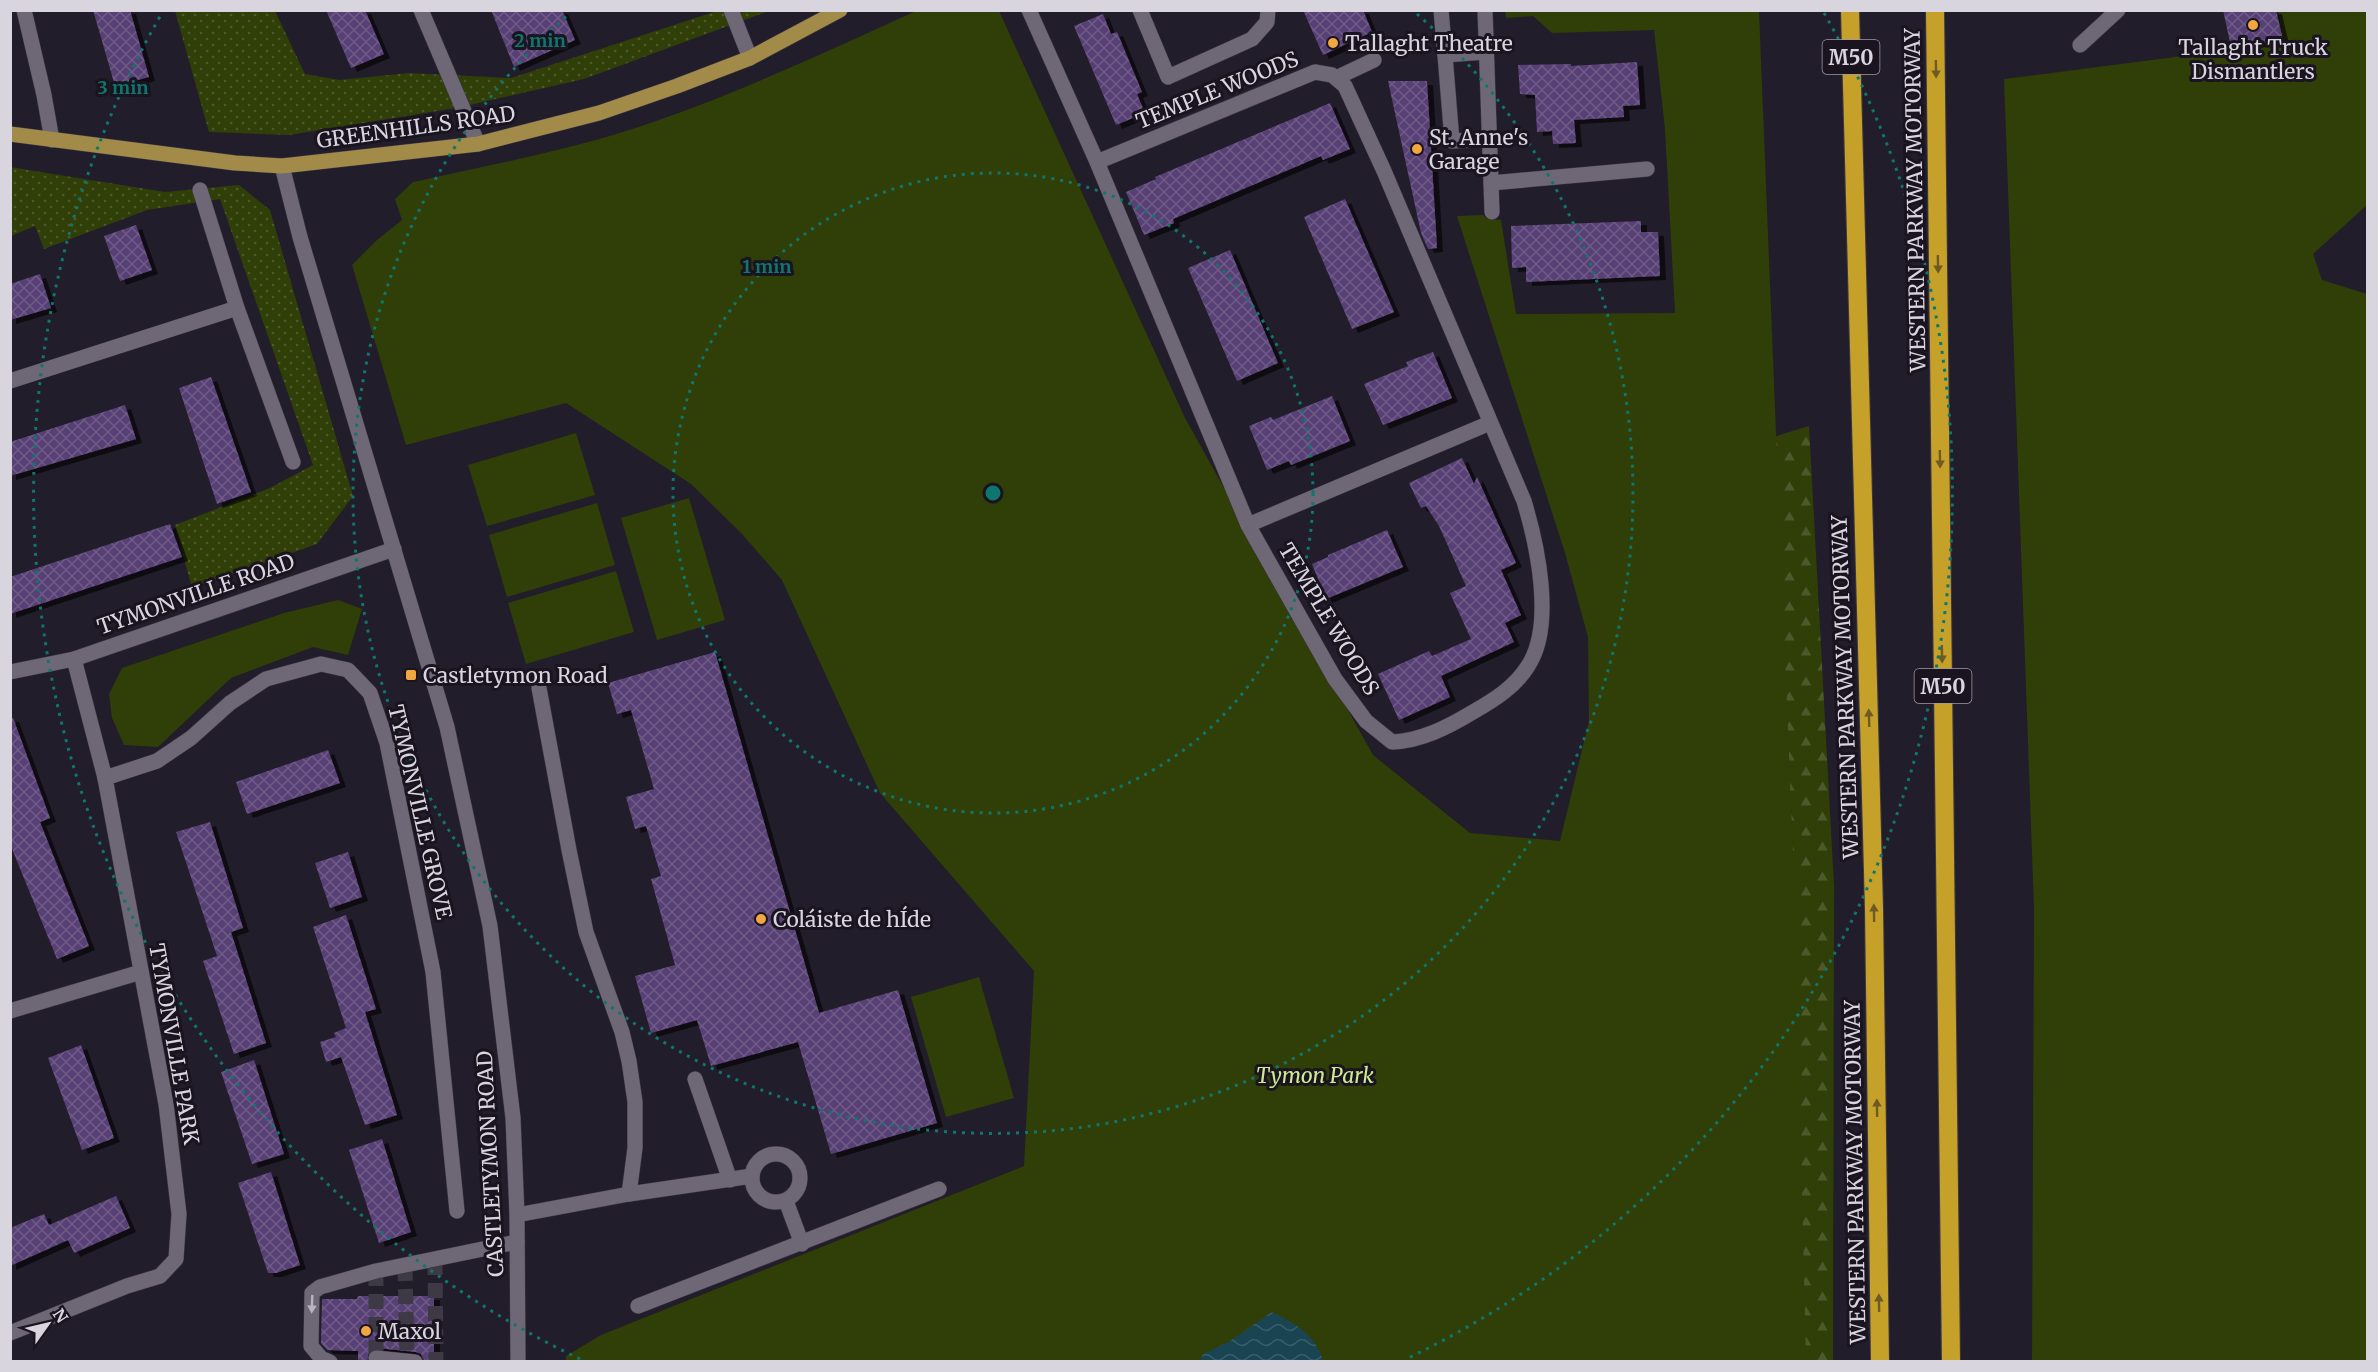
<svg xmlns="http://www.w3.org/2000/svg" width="2378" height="1372" font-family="Merriweather,serif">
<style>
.grass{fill:url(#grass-dots)}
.forest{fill:url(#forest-firs)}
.green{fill:#303e07}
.water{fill:url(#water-waves)}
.building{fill:url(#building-cross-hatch);filter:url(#shadow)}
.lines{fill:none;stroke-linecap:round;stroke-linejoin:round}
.minor-tunnel{stroke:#3d3945;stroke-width:15;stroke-dasharray:15 8;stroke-linecap:butt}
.minor-casing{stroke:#3d3843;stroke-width:16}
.major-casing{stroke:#3d3843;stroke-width:16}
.highway-casing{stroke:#3d3843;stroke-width:20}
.minor{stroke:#6d6776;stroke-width:15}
.major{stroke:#a28a48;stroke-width:15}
.highway{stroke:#c6a129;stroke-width:18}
.oneway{fill:#705a24}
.oneway2{fill:#b9b4bf}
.ring{fill:none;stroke:#0f766e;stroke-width:3;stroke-dasharray:3 6}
.poi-dot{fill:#f1a640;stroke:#191420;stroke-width:2}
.labels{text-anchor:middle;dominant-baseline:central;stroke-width:6;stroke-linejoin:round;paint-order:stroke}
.shield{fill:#191420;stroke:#9f9ba5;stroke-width:1.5}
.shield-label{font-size:20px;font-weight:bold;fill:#d9d5de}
.poi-label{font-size:21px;fill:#d9d5de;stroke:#191420;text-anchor:start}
.street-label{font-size:21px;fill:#d9d5de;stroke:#191420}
.park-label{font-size:21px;font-style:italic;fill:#cfeb92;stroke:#191420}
.centre{fill:#0f766e;stroke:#191420;stroke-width:3}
.ring-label{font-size:18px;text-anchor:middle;font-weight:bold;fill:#0f766e;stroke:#191420;stroke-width:6;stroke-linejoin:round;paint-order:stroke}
</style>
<defs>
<pattern id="grass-dots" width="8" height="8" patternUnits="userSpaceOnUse" patternTransform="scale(1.5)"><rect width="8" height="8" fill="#303e07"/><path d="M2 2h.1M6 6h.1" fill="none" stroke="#4d592b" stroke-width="1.8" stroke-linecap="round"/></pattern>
<pattern id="forest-firs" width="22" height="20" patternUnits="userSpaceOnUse" patternTransform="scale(1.5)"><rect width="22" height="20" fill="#303e07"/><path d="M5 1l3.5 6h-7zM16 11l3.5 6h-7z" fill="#4d592b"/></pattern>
<pattern id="water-waves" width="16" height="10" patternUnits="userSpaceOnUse" patternTransform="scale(1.5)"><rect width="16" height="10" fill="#194452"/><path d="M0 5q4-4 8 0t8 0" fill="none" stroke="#3a5e6a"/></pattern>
<pattern id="building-cross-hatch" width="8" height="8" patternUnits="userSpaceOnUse" patternTransform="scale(1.5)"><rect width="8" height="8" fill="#574074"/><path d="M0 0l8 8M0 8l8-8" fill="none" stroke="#6f5b87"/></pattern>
<filter id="shadow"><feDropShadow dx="6" dy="4" stdDeviation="0" flood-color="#0009"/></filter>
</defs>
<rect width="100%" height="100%" fill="#221d2a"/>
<g class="grass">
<polygon points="175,11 275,11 305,74 339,80 409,73 511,78 717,11 769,11 584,79 456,108 289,135 209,132"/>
<polygon points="10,167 165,192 239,185 270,210 353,496 317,544 192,588 175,525 270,488 313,465 220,199 147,210 44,249 35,226 11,236"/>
</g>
<polygon class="forest" points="1809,426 1834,886 1833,1361 1574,1361 1741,447"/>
<g class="green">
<path d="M916 11H999L1185 418 1373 755 1470 833 1560 841 1589 721 1588 637 1565 553 1457 216 1483 215 1487 219 1501 220 1516 314 1675 313 1665 129 1654 30 1552 33 1533 16 1506 18 1505 11H1759L1795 905 1806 1361H566V1356L601 1335 1024 1166 1034 971 880 793 782 580 742 534 691 484 566 403 406 445 352 265 377 240 402 220 395 199 413 182C494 164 577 149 656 121 745 90 830 50 916 11Z"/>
<polygon points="2278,11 2367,11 2367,205 2313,254 2322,280 2367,294 2367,1361 2032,1361 2034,909 2004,79 2283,43"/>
<polygon points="576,433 595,495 487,526 468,465"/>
<polygon points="689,498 725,620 657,640 621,518"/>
<polygon points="597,503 615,565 507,597 489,535"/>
<polygon points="616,571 634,632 526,664 508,603"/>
<polygon points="338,600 362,609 348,655 313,647 231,678 158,747 124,745 112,718 109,694 122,668 284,613"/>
<polygon points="979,977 1014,1098 946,1117 911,997"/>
</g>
<path class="water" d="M1272 1312C1295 1323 1316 1335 1323 1361H1200L1203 1354 1230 1341Z"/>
<g class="building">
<polygon points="93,10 130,10 149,77 115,86"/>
<polygon points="326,10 365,10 384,54 351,68"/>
<polygon points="491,10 562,10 575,40 514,67"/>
<polygon points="1303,10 1363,10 1372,32 1323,55"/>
<polygon points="2223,10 2276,10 2283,40 2231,47"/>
<polygon points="1103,14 1111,34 1117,32 1142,92 1137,94 1145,113 1116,125 1074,26"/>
<polygon points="1637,62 1640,105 1623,106 1624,117 1574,120 1576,143 1553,144 1552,131 1537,132 1535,95 1520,94 1518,65 1571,64 1571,66"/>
<polygon points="1388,81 1427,81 1437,248 1428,249 1421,233"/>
<polygon points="1330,103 1350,149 1323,160 1321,156 1173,219 1174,223 1144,235 1126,192 1156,179 1155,177"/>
<polygon points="1345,199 1394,312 1352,329 1304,217"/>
<polygon points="1641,221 1641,232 1658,232 1660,276 1526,282 1526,267 1512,268 1511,226"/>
<polygon points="136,225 152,270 120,281 104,236"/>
<polygon points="1230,250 1278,363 1237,381 1188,268"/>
<polygon points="40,274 51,308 10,320 10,284"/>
<polygon points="1433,352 1452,398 1383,425 1364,384 1408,366 1406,362"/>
<polygon points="211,377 251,492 217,504 179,388"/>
<polygon points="1332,396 1350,441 1291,465 1289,461 1267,470 1249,426 1271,417 1273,420"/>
<polygon points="125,405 136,439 10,476 10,442"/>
<polygon points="1462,458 1474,484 1477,477 1516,563 1501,570 1521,615 1505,623 1514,642 1441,676 1450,697 1399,720 1378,674 1429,651 1432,656 1471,639 1450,593 1466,586 1439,526 1426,506 1421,508 1409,483"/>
<polygon points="170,524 182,557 10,614 10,577"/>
<polygon points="1387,530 1403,567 1326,599 1312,564 1328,557 1328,555"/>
<polygon points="715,652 819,1013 898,990 937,1123 831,1154 798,1042 711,1066 697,1020 651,1033 635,976 675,965 651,879 661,876 646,826 635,829 626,797 654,789 631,710 617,714 608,683"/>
<polygon points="10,718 13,718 50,818 40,822 89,946 57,959 10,844"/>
<polygon points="328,750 340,783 247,814 236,782"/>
<polygon points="210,822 243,928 231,932 266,1043 234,1054 203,961 217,956 176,832"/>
<polygon points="348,852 362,897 330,908 315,863"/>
<polygon points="346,915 376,1009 365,1012 397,1115 365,1125 341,1057 326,1062 320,1042 336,1037 334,1033 346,1028 313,927"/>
<polygon points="81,1045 114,1138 82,1150 48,1058"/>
<polygon points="254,1060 284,1154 252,1164 221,1072"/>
<polygon points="382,1139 411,1232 379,1243 349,1150"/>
<polygon points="271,1172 300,1265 276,1273 268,1273 238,1183"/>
<polygon points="116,1196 130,1228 74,1253 68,1240 10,1266 10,1228 44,1214 49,1225"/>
<polygon points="358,1296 434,1296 434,1362 425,1362 421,1354 416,1352 377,1348 369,1352 367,1362 358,1362 358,1351 327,1350 321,1343 322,1299 357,1299"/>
</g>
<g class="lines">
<g class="minor-tunnel">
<polyline points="435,1260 436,1362"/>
<polyline points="405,1266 407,1359"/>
<polyline points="376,1271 376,1358"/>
</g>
<defs>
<g id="minor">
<polyline points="24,10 44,95 52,140"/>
<polyline points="421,10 478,144"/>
<polyline points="731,10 750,58"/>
<path d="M1029 10 1097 162 1248 525 1335 679 1366 721 1392 742C1421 741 1448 727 1473 712 1494 700 1515 687 1528 666 1555 625 1537 544 1524 501L1384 171 1345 86 1332 75 1315 72 1097 162"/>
<polyline points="1140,10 1168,77 1252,39 1267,22 1268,10"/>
<polyline points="1441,10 1445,55"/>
<polyline points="1485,10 1492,212"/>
<polyline points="2080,45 2118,10"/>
<polyline points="1486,52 1445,55 1452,141 1489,139"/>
<polyline points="1336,78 1374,60"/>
<polyline points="282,166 300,237 447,727 490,926 513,1118 517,1215 518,1362"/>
<polyline points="1491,183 1647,169"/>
<polyline points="200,190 237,308 293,462"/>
<polyline points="10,381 237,308"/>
<polyline points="1248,525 1490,423"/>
<polyline points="10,672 74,659 394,549"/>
<polyline points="539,688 569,850 586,932 622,1032 629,1061 635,1102 635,1148 629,1194"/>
<polyline points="105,778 157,761 191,738 230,703 266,679 321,664 348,670 370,693 387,743 433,972 457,1211"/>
<polyline points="10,1011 141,972"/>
<polyline points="695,1079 730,1180"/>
<circle cx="776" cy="1178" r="24"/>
<polyline points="786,1201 802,1244"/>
<polyline points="517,1215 629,1194 752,1176"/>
<polyline points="638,1306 939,1189"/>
<polyline points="10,1333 127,1286 160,1276 176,1259 179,1214 166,1104 105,778 74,659"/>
<polyline points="376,1358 415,1362"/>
<polyline points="330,1362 321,1358 311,1346 312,1293 320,1287 376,1271 517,1242"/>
</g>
<polyline id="major" points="10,134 235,163 282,166 478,144 599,113 677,86 750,58 840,10"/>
<g id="highway">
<polyline points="1850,10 1874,909 1880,1362"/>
<polyline points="1935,10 1951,1362"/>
</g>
</defs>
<use href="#minor" class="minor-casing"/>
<use href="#major" class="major-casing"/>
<use href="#highway" class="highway-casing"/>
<use href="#minor" class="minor"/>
<use href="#major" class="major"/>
<use href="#highway" class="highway"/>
</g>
<defs><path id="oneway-solid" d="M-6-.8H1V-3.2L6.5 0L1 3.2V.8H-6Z" transform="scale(1.5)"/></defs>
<g class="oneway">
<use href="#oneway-solid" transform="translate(1936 69) rotate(89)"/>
<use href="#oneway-solid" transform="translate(1938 264) rotate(89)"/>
<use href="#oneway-solid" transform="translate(1940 459) rotate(89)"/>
<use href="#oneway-solid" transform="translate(1942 654) rotate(89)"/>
<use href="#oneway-solid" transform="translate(1869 718) rotate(-92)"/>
<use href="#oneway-solid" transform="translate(1874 913) rotate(-91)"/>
<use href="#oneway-solid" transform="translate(1877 1108) rotate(-91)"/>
<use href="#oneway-solid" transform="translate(1879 1303) rotate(-91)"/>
</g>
<use class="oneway2" href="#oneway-solid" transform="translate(312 1304) rotate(92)"/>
<g class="ring">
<circle cx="993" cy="493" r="320"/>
<path d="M1417 14A640 640 0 1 1 569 14"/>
<path d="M580 1359A960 960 0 0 1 162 13M1824 13A960 960 0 0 1 1406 1359"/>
</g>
<g class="poi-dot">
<circle cx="2253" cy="25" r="6"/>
<circle cx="1333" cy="43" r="6"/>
<circle cx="1417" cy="149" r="6"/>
<rect x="405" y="669" width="12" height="12" rx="3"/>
<circle cx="761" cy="919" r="6"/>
<circle cx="366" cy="1331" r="6"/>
</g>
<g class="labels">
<g class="shield">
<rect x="1822.5" y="40" width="57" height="34" rx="4.5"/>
<rect x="1914.5" y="669" width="57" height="34" rx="4.5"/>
</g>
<g class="shield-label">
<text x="1851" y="57">M50</text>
<text x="1943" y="686">M50</text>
</g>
<g class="poi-label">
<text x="1345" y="43">Tallaght Theatre</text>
<text x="2253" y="47" text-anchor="middle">Tallaght Truck<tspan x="2253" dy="24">Dismantlers</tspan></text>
<text x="1429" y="137">St. Anne's<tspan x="1429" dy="24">Garage</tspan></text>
<text x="423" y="675">Castletymon Road</text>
<text x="773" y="919">Coláiste de hÍde</text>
<text x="378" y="1331">Maxol</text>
</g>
<g class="street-label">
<text transform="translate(1217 90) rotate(-22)">TEMPLE WOODS</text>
<text transform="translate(416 127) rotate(-8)">GREENHILLS ROAD</text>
<text transform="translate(1915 200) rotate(-91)">WESTERN PARKWAY MOTORWAY</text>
<text transform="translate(196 594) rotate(-19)">TYMONVILLE ROAD</text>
<text transform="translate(1329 619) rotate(59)">TEMPLE WOODS</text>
<text transform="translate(1845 687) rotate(-92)">WESTERN PARKWAY MOTORWAY</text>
<text transform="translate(420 812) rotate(77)">TYMONVILLE GROVE</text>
<text transform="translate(174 1044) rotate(80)">TYMONVILLE PARK</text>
<text transform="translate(490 1164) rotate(-93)">CASTLETYMON ROAD</text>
<text transform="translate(1855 1172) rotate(-91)">WESTERN PARKWAY MOTORWAY</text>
</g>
<g class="park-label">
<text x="1315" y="1075">Tymon Park</text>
</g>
</g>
<circle cx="993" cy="493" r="9" class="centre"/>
<g class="ring-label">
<text x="540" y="47">2 min</text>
<text x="123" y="94">3 min</text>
<text x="767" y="273">1 min</text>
</g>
<rect width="2378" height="1372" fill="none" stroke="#d9d5de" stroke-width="24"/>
<g transform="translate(48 1324) rotate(56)" stroke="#191420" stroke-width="4.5" paint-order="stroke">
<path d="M0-4.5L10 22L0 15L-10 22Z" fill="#d9d5de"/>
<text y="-9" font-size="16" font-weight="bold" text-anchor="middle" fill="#d9d5de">N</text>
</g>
</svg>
